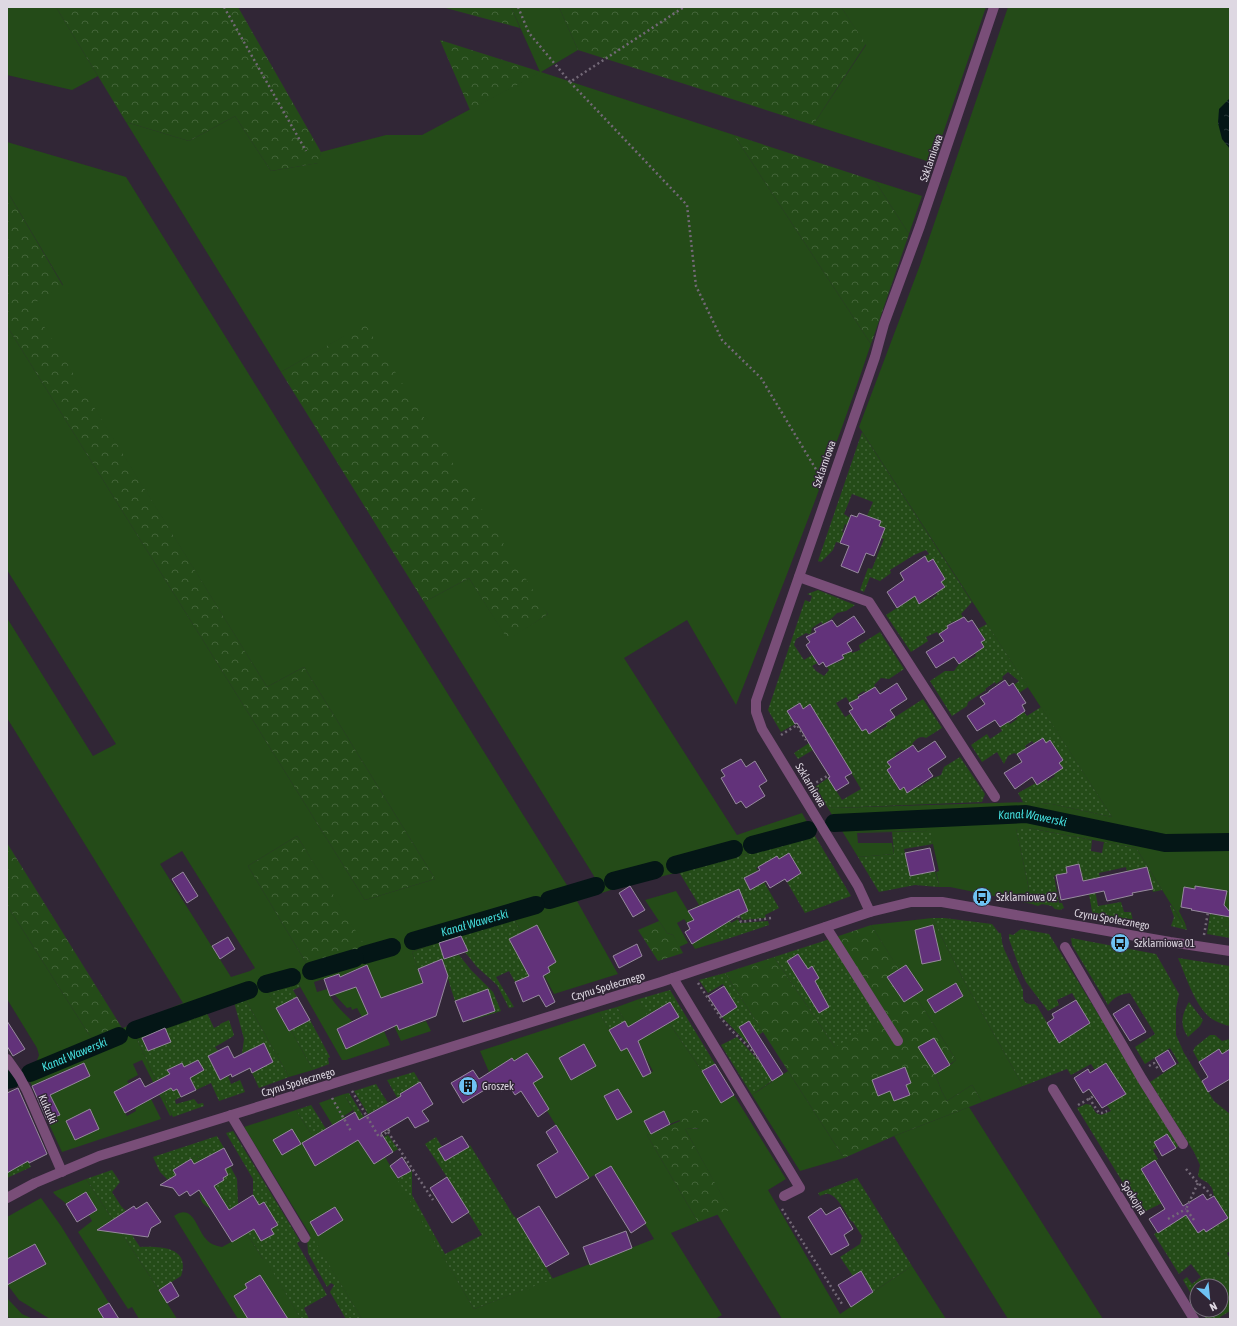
<svg xmlns="http://www.w3.org/2000/svg" width="1237" height="1326" font-family="'Asap Condensed',sans-serif">
<style>
.grass{fill:#244b18;fill-rule:evenodd}
.forest{fill:url(#forest-crowns)}
.garden{fill:url(#garden-dots)}
.water{fill:url(#water-ripples)}
.lines{fill:none;stroke-linecap:round;stroke-linejoin:round}
.canal{stroke:#041616;stroke-width:18}
.building{fill:#62327a;stroke:#978a9e}
.path{stroke:#736977;stroke-width:2.5;stroke-dasharray:2 3;stroke-linecap:butt}
.minor{stroke:#794e78;stroke-width:10}
.labels{text-anchor:middle;dominant-baseline:central;stroke-width:3;stroke-linejoin:round;paint-order:stroke}
.street-label{font-size:11px;fill:#ded8e2;stroke:#312636}
.poi-label{font-size:11px;fill:#ded8e2;stroke:#312636;text-anchor:start}
.water-label{font-size:12px;font-style:italic;fill:#44dcdc;stroke:#312636}
</style>
<defs>
<pattern id="forest-crowns" width="20" height="18" patternUnits="userSpaceOnUse"><rect width="20" height="18" fill="#244b18"/><path d="M2 6a3 3 0 1 1 6 0M12 15a3 3 0 1 1 6 0" fill="none" stroke="#436439"/></pattern>
<pattern id="garden-dots" width="8" height="8" patternUnits="userSpaceOnUse"><rect width="8" height="8" fill="#244b18"/><path d="M2 2h.1M6 6h.1" fill="none" stroke="#436439" stroke-width="1.8" stroke-linecap="round"/></pattern>
<pattern id="water-ripples" width="26" height="14" patternUnits="userSpaceOnUse"><rect width="26" height="14" fill="#041616"/><path d="M2 4q2-2 4 0t4 0M15 11q2-2 4 0t4 0" fill="none" stroke="#283738"/></pattern>
</defs>
<rect width="100%" height="100%" fill="#312636"/>
<g class="grass">
<polygon points="7,7 56,7 98,76 72,90 7,75"/>
<path d="M511 7H559L578 50 541 72 734 135 871 344C830 466 783 585 736 705L687 620 624 658 737 835 802 813 815 836 614 889 577 901 618 974 554 994 514 919 447 939 412 952 425 988 416 986 387 996 399 1030 426 1021 431 1031 401 1041 381 998 371 1001 375 1011 362 1017 357 1008 352 1010 351 1007 347 1008 334 994 339 974 314 982 317 992 327 989C332 1003 343 1012 353 1022L337 1030 346 1048 384 1031 390 1045 346 1060H342L298 983 268 992 289 1031 291 1030 313 1070 289 1077 245 999 189 1015 136 1037 172 1115 170 1116 142 1060 133 1064 138 1075 127 1081 129 1084 114 1092 127 1116 136 1111 135 1108 151 1099 161 1119 62 1152 47 1120 56 1116 50 1095 71 1085 64 1071 32 1086 24 1069 36 1063 39 1055 37 1048 7 999V905L88 1033 94 1040 183 1003 7 718V618L93 756 116 744 7 570V326L365 900 435 879 304 667 267 687 30 305 63 285 7 191V142L126 177 570 890 597 881 424 602 469 578 508 639 548 614 345 336 281 372 126 122 189 141 235 116 271 171 318 163 321 152 386 135H422L540 72ZM297 836 366 949 308 966 248 866ZM182 851 255 968 250 971 231 977 160 864ZM367 965 373 979 349 989 343 975Z"/>
<polygon points="841,7 986,7 933,163 813,125 866,45"/>
<path d="M1008 7H1230V928L1224 926C1222 918 1223 915 1227 908L1224 905 1227 892 1195 887V889L1184 887 1181 907 1179 911 1185 923 1187 930 1136 848 1028 828H1016L1032 904 950 887H938L939 884 936 872 939 871 930 831 857 832 858 843H892L894 854 858 857 826 805 833 808 1029 802 1052 804 1112 817 859 427 920 265Z"/>
<polygon points="875,181 922,196 909,234"/>
<polygon points="676,891 688,911 699,905 721,941 695,949 692,944 712,931 694,919 687,923 684,919 677,923 688,943 679,947 673,935 667,933 645,900"/>
<polygon points="932,918 962,977 1023,1086 982,1102 972,1085 947,1101 942,1092 935,1074 950,1065 956,1060 915,995 922,990 906,965 899,970 871,925"/>
<polygon points="639,999 656,1030 669,1023 702,1071 721,1102 734,1095 786,1179 768,1190 840,1314 912,1266 946,1319 782,1319 717,1214 729,1209 685,1129 699,1129 680,1120 670,1124 664,1112 644,1122 651,1134 647,1135 698,1222 671,1233 722,1315 715,1319 362,1319 244,1127 296,1110 327,1159 346,1147 319,1103 344,1094 353,1110 344,1116 364,1150 365,1150 374,1164 385,1157 474,1309 654,1239 611,1166 589,1178 547,1111 549,1109 540,1094 521,1091 542,1077 527,1053 514,1061 512,1058 489,1072 480,1051 599,1012 621,1051 627,1048 643,1077 653,1071 617,1007"/>
<polygon points="788,1071 844,1158 800,1171 752,1095"/>
<polygon points="969,1107 1103,1319 1008,1319 894,1136"/>
<path d="M197 1155 263 1259 265 1258 301 1319H238L174 1216C193 1203 196 1228 206 1239 210 1244 216 1246 222 1247L244 1235 223 1200 210 1208C202 1205 199 1199 200 1189L208 1185 191 1159Z"/>
<path d="M86 1179 159 1290 177 1319H139L132 1307 128 1309 78 1232 92 1221 89 1215 97 1210 86 1192 66 1204C62 1199 56 1197 53 1192Z"/>
<polygon points="41,1198 61,1226 109,1303 98,1309 104,1319 50,1319 19,1300 7,1284 7,1273 13,1282 46,1264 35,1244 7,1259 7,1217"/>
<polygon points="7,1298 22,1314 33,1319 10,1319 7,1315"/>
</g>
<g class="forest">
<polygon points="56,7 238,7 321,152 319,163 271,171 235,116 189,141 126,122"/>
<polygon points="442,7 511,7 520,28"/>
<polygon points="559,7 841,7 866,44 813,125 578,50"/>
<polygon points="440,40 541,72 470,110"/>
<polygon points="734,135 875,181 909,234 871,344"/>
<polygon points="7,191 63,286 31,305 267,687 304,667 435,879 365,900 7,326"/>
<polygon points="365,324 548,614 508,640 469,578 424,602 281,372"/>
<polygon points="297,836 367,949 308,966 248,866"/>
<polygon points="7,843 122,1028 94,1040 88,1033 7,905"/>
<polygon points="659,921 667,933 673,935 683,953 658,961 638,930"/>
<polygon points="871,925 956,1060 935,1074 942,1092 947,1101 972,1085 982,1102 894,1136 844,1158 725,973 774,957 835,1047 830,939"/>
<path d="M698 1110 708 1114 715 1118 716 1123C707 1130 696 1128 685 1129L730 1210 698 1222 647 1135 680 1121 677 1114 684 1111Z"/>
</g>
<g class="garden">
<polygon points="862,432 972,602 961,614 963,617 955,623 954,621 947,625 948,628 939,634 937,632 926,637 928,641 911,652 886,615 915,596 919,604 928,598 930,600 937,595 936,593 945,587 941,582 945,579 933,559 928,562 925,556 929,554 926,550 914,555 890,570 891,573 880,581 870,577 864,592 860,590 868,568 872,569 884,539 881,538 885,528 879,526 881,521 867,516 873,502 852,494 844,514 850,518 847,525 845,524 842,532 844,533 840,543 836,542 833,550 821,562 818,561"/>
<path d="M818 590 855 605 846 611 837 613 831 619 823 624 821 622 812 628 811 633 809 634 806 633 796 639 794 645 804 660 812 655 817 663 812 666 816 671 824 676 829 670 827 667 835 662 837 663 844 659 843 656 851 651 852 653 860 650 859 645 880 632 904 669 889 679 881 678 874 685 875 687 866 693 864 691 857 695 859 698 850 703 846 697 836 703 845 717 850 714 862 731 866 729 869 734 878 728 880 730 887 726 886 723 923 699 942 728 926 738C920 735 916 739 912 744L913 745 904 751 902 749 895 754 896 756 888 762 891 767 887 770 899 790 904 787 907 792 916 787 918 788 933 778 941 775 944 767 960 757 985 794 982 802 833 808 826 805 815 787 828 778 842 800 861 789 831 739 798 759 794 753 809 743V705L803 709 799 703 787 711 795 724 781 732 768 710 805 600 810 602 812 596 807 594Z"/>
<polygon points="987,624 1028,687 1019,693 1014,685 1019,681 1008,672 1002,677 1003,679 996,684 995,682 985,689 986,690 968,702 967,706 952,716 930,681 945,671 954,671 959,664 968,658 969,660 976,656 975,653 984,647 981,642 985,639 978,629"/>
<polygon points="1041,707 1112,817 1052,804 1023,802 1018,793 1036,783 1046,779 1048,781 1055,776 1054,774 1062,768 1059,763 1063,760 1050,741 1046,743 1043,738 1034,743 1032,741 1025,746 1026,748 1017,754 1014,753 1008,756 1004,764 997,752 982,762 971,745 987,734 990,739 1002,731 1000,727 1008,722 1010,724 1017,719 1016,716 1024,712 1027,716"/>
<polygon points="1016,828 1028,828 1092,840 1091,851 1102,853 1104,842 1136,848 1162,890 1153,892 1147,867 1127,871 1126,867 1099,873 1101,884 1094,885 1098,906 1121,902 1124,912 1131,912 1133,921 1093,917 1089,894 1086,895 1081,870 1073,866 1066,867 1067,873 1054,876 1059,903 1062,903 1064,908 1060,910 1055,909 1052,906 1042,904 1038,906 1032,904"/>
<polygon points="931,831 933,844 904,849 910,876 935,871 939,884 938,887 915,885 879,892 858,857 894,854 892,832 857,833 857,832"/>
<polygon points="815,836 851,896 805,913 787,882 801,873 789,854 779,859 777,856 756,868 779,908 765,915 766,918 742,920 740,915 748,911 739,889 720,898 731,923 738,919 740,923 768,921 769,925 721,941 679,872"/>
<polygon points="1171,905 1187,930 1171,926 1174,917 1170,906"/>
<polygon points="1210,914 1223,916 1224,926 1230,928 1230,938 1207,934"/>
<path d="M932 918H944L992 924 999 933H1001L1002 942 1004 949 1023 990C1023 996 1022 1003 1030 1004 1037 1005 1031 1002 1037 1006L1059 1043 1090 1023 1072 993 1057 1000 1059 1005 1048 1011 1026 982 1020 969 1009 939V934L1013 935 1021 929 1049 934 1168 1128 1178 1146 1176 1148 1154 1142 1157 1147 1153 1150 1158 1159 1141 1169 1160 1201 1164 1202 1146 1211 1141 1212 1077 1108 1086 1104 1091 1105 1096 1113 1101 1115 1111 1111 1107 1105 1126 1094 1106 1063 1095 1070 1091 1064 1071 1075 1067 1069 1023 1086 962 977Z"/>
<path d="M514 919 534 956 522 962 529 976 515 982 509 971 496 977 514 1007 509 1008 497 985 477 967 465 952 467 951 461 936 440 943 444 959 459 955 471 970 493 992 501 1011 463 1023 495 1011 488 990 455 1001C450 987 447 973 442 959L418 969 412 952 447 939Z"/>
<path d="M1071 938 1156 954 1179 994 1176 1008V1035L1184 1053 1214 1101 1230 1114V1251L1227 1253 1230 1259V1311L1220 1317 1221 1319H1206L1201 1310H1221V1286H1197V1304L1183 1280 1187 1277 1192 1284 1201 1277 1191 1264 1179 1274 1154 1234 1171 1224 1184 1212 1198 1233 1204 1229 1206 1232 1228 1218 1214 1196 1212 1188 1208 1183 1201 1179 1198 1176 1200 1165 1194 1152 1150 1082 1179 1063 1170 1048 1145 1064 1135 1047 1155 1034 1130 993C1120 994 1114 997 1108 1005L1072 945Z"/>
<polygon points="830,939 880,1020 835,1047 774,957"/>
<path d="M1178 958 1230 966V1026C1224 1025 1217 1022 1212 1019 1195 1007 1186 976 1178 958Z"/>
<polygon points="725,973 763,1032 747,1043 722,1017 737,1007 723,984 708,993 699,980"/>
<polygon points="298,983 300,987 293,990 297,997 276,1008 268,992"/>
<polygon points="670,990 715,1064 702,1071 669,1023 679,1017 670,1002 647,1015 639,999"/>
<polygon points="245,999 289,1077 259,1088 252,1073 273,1062 264,1043 242,1054 244,1039 234,1002"/>
<path d="M1189 1002 1203 1020 1200 1026 1188 1037C1179 1025 1182 1014 1189 1002Z"/>
<polygon points="617,1007 625,1021 609,1030 599,1012"/>
<polygon points="206,1011 214,1028 220,1025 220,1024 229,1020 234,1035 232,1037 215,1047 218,1051 220,1080 228,1076 231,1084 240,1080 245,1092 219,1101 211,1083 196,1090 182,1063 168,1070 170,1074 166,1077 173,1091 177,1089 181,1097 175,1100 176,1104 194,1099 198,1104 203,1103 204,1106 173,1117 136,1037 189,1015"/>
<polygon points="310,1020 330,1057 328,1058 329,1064 313,1070 291,1030"/>
<polygon points="1210,1035 1215,1035 1222,1041 1230,1039 1230,1049 1222,1054 1219,1049 1199,1062 1193,1051 1195,1047"/>
<polygon points="737,1037 760,1062 772,1081 752,1095 721,1045"/>
<polygon points="414,1072 420,1082 400,1094 413,1115 409,1118 387,1080"/>
<polygon points="376,1084 388,1103 368,1114 354,1091"/>
<polygon points="349,1093 378,1140 388,1135 398,1149 382,1159 344,1094"/>
<polygon points="311,1105 326,1129 313,1137 296,1110"/>
<polygon points="7,1126 21,1147 31,1167 7,1178"/>
<polygon points="233,1131 300,1241 297,1243 327,1295 304,1308 309,1319 301,1319 265,1259 263,1259 197,1155 174,1170 176,1175 168,1180 160,1172 153,1157 217,1136 224,1148 204,1159 224,1180 223,1178 225,1169 230,1166 237,1179 238,1204 262,1241 273,1234 271,1229 277,1225 259,1205 253,1195 253,1179 226,1133"/>
<polygon points="436,1137 442,1147 445,1161 469,1147 470,1145 513,1215 517,1219 553,1279 474,1309 397,1179 411,1170 412,1172 412,1195 445,1254 482,1235 447,1177 425,1144"/>
<path d="M112 1170 120 1182 112 1192 121 1206 126 1211 121 1219 140 1247C160 1246 191 1247 181 1276L159 1290 86 1179Z"/>
<path d="M857 1178 912 1266 873 1292 861 1272 853 1276 840 1257 860 1244 862 1236 853 1222 851 1221C846 1214 836 1192 826 1194 824 1194 822 1195 820 1196L818 1193Z"/>
<polygon points="311,1235 362,1319 346,1319 330,1292 334,1285 331,1283 327,1287 308,1253 307,1237"/>
</g>
<polygon class="water" points="1230,98 1230,149 1222,139 1218,123 1219,109"/>
<g class="lines">
<g class="canal">
<path id="s1" d="M834 823 1026 814 1165 843 1230 842"/>
<polyline points="752,845 808,830"/>
<polyline points="675,865 734,849"/>
<polyline points="613,881 655,870"/>
<polyline points="549,900 596,886"/>
<path id="s2" d="M413 941 536 905"/>
<polyline points="364,955 392,947"/>
<polyline points="311,971 355,958"/>
<polyline points="266,984 292,977"/>
<polyline points="135,1030 249,990"/>
<path id="s3" d="M30 1073 119 1036"/>
<polyline points="7,1080 12,1079"/>
</g>
</g>
<g class="building">
<polygon points="859,513 881,521 879,526 885,528 874,556 866,553 858,573 841,566 849,546 840,543 851,515 857,517"/>
<polygon points="925,556 928,562 933,559 945,579 941,582 945,587 919,604 915,596 897,608 887,592 904,580 900,573"/>
<polygon points="854,616 865,632 847,643 852,651 842,655 844,658 826,667 823,662 819,665 806,645 810,642 806,637 816,632 814,629 832,620 837,627"/>
<polygon points="964,617 968,622 972,620 985,640 981,642 984,647 959,664 954,657 936,668 926,652 944,641 939,634 948,628 947,626"/>
<polygon points="1005,680 1009,686 1013,683 1026,703 1022,705 1025,711 1009,722 1008,722 1000,727 995,720 977,731 967,716 985,704 980,697 989,692 989,691"/>
<polygon points="897,683 907,699 890,710 895,717 869,734 866,729 862,731 849,711 853,709 849,703 859,698 858,697 875,687 880,694"/>
<polygon points="800,703 803,709 810,704 852,773 845,777 849,783 836,791 828,778 830,777 813,750 797,723 795,724 787,711"/>
<polygon points="1043,738 1046,743 1050,740 1063,760 1059,763 1063,768 1037,785 1032,777 1015,789 1004,773 1022,762 1017,754"/>
<polygon points="935,741 946,757 928,769 933,776 907,793 904,787 900,790 887,770 891,767 887,762 913,745 918,752"/>
<polygon points="741,759 746,767 755,761 767,781 759,786 765,796 746,808 741,801 736,804 721,778 725,776 721,770"/>
<polygon points="930,848 935,871 910,876 905,853"/>
<polygon points="789,853 801,873 787,882 785,879 770,888 766,881 750,890 744,878 760,870 758,867 777,856 779,859"/>
<polygon points="1079,864 1083,881 1147,867 1153,889 1132,893 1133,895 1107,901 1104,891 1061,900 1056,875 1067,873 1066,867"/>
<polygon points="183,872 198,896 187,903 172,879"/>
<polygon points="630,886 645,910 633,917 619,893"/>
<polygon points="1195,886 1227,891 1224,905 1230,912 1230,917 1191,910 1192,909 1181,907 1184,887 1195,889"/>
<polygon points="739,889 748,911 736,917 692,944 685,932 690,929 687,923 694,920 688,911"/>
<polygon points="537,925 556,962 548,967 550,972 543,976 555,1002 546,1007 539,995 523,1002 515,982 529,976 509,939"/>
<polygon points="933,925 941,960 922,964 915,930"/>
<polygon points="461,936 468,951 444,959 439,943"/>
<polygon points="228,937 235,949 220,959 212,946"/>
<polygon points="637,944 642,956 619,968 613,956"/>
<polygon points="798,954 808,969 812,966 819,978 815,981 829,1007 819,1013 787,961"/>
<polygon points="442,959 448,976 436,1016 399,1030 397,1025 346,1049 337,1029 368,1014 356,987 330,996 324,979 339,974 340,977 367,965 381,998 423,983 418,969"/>
<polygon points="906,965 923,990 904,1002 887,977"/>
<polygon points="956,983 963,996 935,1013 927,1000"/>
<polygon points="724,986 737,1007 722,1017 708,996"/>
<polygon points="488,989 495,1011 463,1022 455,1001"/>
<polygon points="297,997 310,1020 289,1031 276,1008"/>
<polygon points="1076,1000 1090,1023 1059,1043 1047,1023 1054,1018 1052,1014"/>
<polygon points="670,1002 679,1017 638,1041 651,1073 643,1077 627,1048 621,1051 609,1030 625,1021 628,1027"/>
<polygon points="1129,1004 1146,1032 1130,1041 1113,1014"/>
<polygon points="7,1021 25,1049 13,1056 7,1046"/>
<polygon points="749,1021 783,1074 772,1081 739,1027"/>
<polygon points="165,1028 171,1042 148,1051 142,1038"/>
<polygon points="934,1038 950,1065 935,1074 918,1047"/>
<polygon points="264,1043 273,1062 252,1073 250,1068 232,1077 231,1074 220,1080 208,1056 228,1046 234,1058"/>
<polygon points="584,1044 596,1066 571,1080 559,1058"/>
<polygon points="1219,1049 1222,1054 1230,1049 1230,1079 1208,1092 1202,1081 1208,1077 1199,1062"/>
<polygon points="1168,1050 1176,1064 1163,1072 1155,1058"/>
<polygon points="527,1053 543,1077 533,1083 549,1109 538,1117 521,1091 515,1095 509,1086 501,1091 496,1083 463,1103 451,1083 473,1070 479,1079 512,1058 514,1061"/>
<polygon points="198,1060 204,1070 190,1078 196,1090 181,1097 177,1089 173,1091 171,1088 125,1113 114,1092 140,1078 145,1087 170,1074 167,1070 182,1063 184,1067"/>
<polygon points="84,1063 90,1076 50,1095 60,1115 47,1120 32,1086"/>
<polygon points="1106,1063 1126,1094 1102,1108 1089,1089 1083,1093 1074,1078 1088,1069 1090,1073"/>
<polygon points="715,1064 734,1095 721,1103 702,1071"/>
<polygon points="905,1067 911,1083 906,1085 910,1095 894,1101 890,1091 878,1096 872,1080"/>
<polygon points="420,1082 433,1104 422,1111 429,1121 415,1128 408,1117 381,1133 393,1152 374,1164 358,1140 315,1166 302,1143 355,1112 359,1120 401,1096 400,1094"/>
<polygon points="18,1088 47,1154 29,1163 28,1161 7,1173 7,1093"/>
<polygon points="618,1089 632,1112 617,1120 604,1096"/>
<polygon points="90,1109 99,1129 75,1140 66,1121"/>
<polygon points="664,1111 670,1124 651,1134 644,1121"/>
<polygon points="556,1125 589,1178 556,1198 537,1165 558,1152 546,1132"/>
<polygon points="292,1129 301,1144 282,1155 273,1140"/>
<polygon points="1167,1134 1176,1148 1162,1156 1154,1142"/>
<polygon points="462,1136 469,1147 445,1161 438,1149"/>
<polygon points="224,1148 233,1165 225,1169 228,1175 223,1178 224,1180 214,1186 229,1210 253,1195 259,1205 264,1202 278,1225 271,1229 274,1234 261,1241 254,1229 232,1242 199,1190 190,1196 187,1191 179,1196 173,1188 160,1185 176,1175 173,1170 191,1159 194,1164"/>
<polygon points="402,1157 411,1171 398,1178 390,1166"/>
<polygon points="1155,1160 1183,1206 1203,1194 1207,1200 1214,1196 1228,1218 1206,1232 1204,1229 1198,1233 1186,1215 1158,1233 1149,1219 1165,1209 1141,1169"/>
<polygon points="611,1166 646,1223 631,1233 595,1175"/>
<polygon points="447,1177 469,1212 452,1223 430,1188"/>
<polygon points="86,1192 97,1210 77,1222 66,1204"/>
<polygon points="147,1202 161,1222 151,1228 148,1237 97,1230 134,1206 136,1209"/>
<polygon points="539,1206 569,1254 546,1267 517,1219"/>
<polygon points="335,1207 343,1220 318,1236 310,1222"/>
<polygon points="840,1207 853,1229 844,1235 849,1245 831,1255 808,1217 821,1208 826,1215"/>
<polygon points="626,1231 632,1248 590,1265 583,1247"/>
<polygon points="35,1244 46,1264 7,1285 7,1259"/>
<polygon points="861,1271 873,1292 851,1307 838,1285"/>
<polygon points="260,1275 288,1319 248,1319 234,1296 247,1288 245,1284"/>
<polygon points="171,1282 179,1296 167,1303 159,1290"/>
<polygon points="109,1303 119,1319 104,1319 98,1309"/>
</g>
<g class="lines">
<g class="path">
<polyline points="224,7 306,151"/>
<polyline points="518,7 529,33 570,82 684,7"/>
<polyline points="570,82 687,205 696,286 722,340 761,378 820,476"/>
<polyline points="781,735 797,725 806,740"/>
<polyline points="812,785 829,775"/>
<polyline points="738,916 741,922 771,918"/>
<polyline points="1204,935 1208,912"/>
<polyline points="698,983 721,1018 731,1030 749,1047 760,1061"/>
<polyline points="1149,1066 1154,1063 1158,1069"/>
<polyline points="352,1091 379,1137 389,1131 388,1129"/>
<polyline points="332,1098 351,1131 352,1130"/>
<polyline points="1089,1098 1099,1113 1102,1113 1107,1111"/>
<polyline points="1078,1105 1094,1096"/>
<polyline points="388,1132 433,1200"/>
<polyline points="1186,1169 1198,1183 1206,1189 1212,1197"/>
<polyline points="782,1209 842,1304"/>
<polyline points="1168,1219 1186,1209"/>
<polyline points="1194,1220 1186,1209 1198,1183"/>
</g>
<g class="minor">
<polyline points="799,577 869,602 995,797"/>
<polyline points="870,912 858,886 762,729 756,712 756,701 875,357 884,324 920,226 994,7"/>
<polyline points="826,927 898,1041"/>
<polyline points="1065,947 1142,1079 1183,1144"/>
<polyline points="673,978 800,1188 784,1196"/>
<polyline points="7,1059 19,1076 27,1091 62,1172"/>
<polyline points="1053,1089 1194,1319"/>
<polyline points="231,1115 305,1238"/>
<polyline points="7,1198 35,1183 99,1156 661,982 870,912 911,902 942,902 1170,942 1230,951"/>
</g>
</g>
<defs>
<symbol id="bus-disc" viewBox="-11 -11 22 22"><circle r="9.5" fill="#6ec2f3" stroke="#312636"/><path d="M-5-6H5V4H4V6H2V4H-2V6H-4V4H-5ZM-3.5-4V0h7V-4ZM-3.5 1.2v1.5H-2V1.2ZM2 1.2v1.5H3.5V1.2Z" fill="#111"/></symbol>
<symbol id="building-disc" viewBox="-11 -11 22 22"><circle r="9.5" fill="#6ec2f3" stroke="#312636"/><path d="M-4-6H4V6H1V3H-1V6H-4ZM-2.5-4.3h1.7v1.8h-1.7ZM.8-4.3h1.7v1.8H.8ZM-2.5-1h1.7V.8h-1.7ZM.8-1h1.7V.8H.8Z" fill="#111"/></symbol>
</defs>
<g fill-rule="evenodd">
<use href="#bus-disc" x="971" y="886" width="22" height="22"/>
<use href="#bus-disc" x="1109" y="932" width="22" height="22"/>
<use href="#building-disc" x="457" y="1075" width="22" height="22"/>
</g>
<g class="labels">
<g class="street-label">
<text transform="translate(931 158) rotate(-71)">Szklarniowa</text>
<text transform="translate(824 464) rotate(-71)">Szklarniowa</text>
<text transform="translate(811 785) rotate(59)">Szklarniowa</text>
<text transform="translate(1112 919) rotate(10)">Czynu Społecznego</text>
<text transform="translate(608 986) rotate(-17)">Czynu Społecznego</text>
<text transform="translate(298 1082) rotate(-17)">Czynu Społecznego</text>
<text transform="translate(48 1109) rotate(67)">Kukułki</text>
<text transform="translate(1134 1198) rotate(58)">Spokojna</text>
</g>
<g class="poi-label">
<text x="996" y="897">Szklarniowa 02</text>
<text x="1134" y="943">Szklarniowa 01</text>
<text x="482" y="1086">Groszek</text>
</g>
<g class="water-label">
<text stroke="none"><textPath href="#s1" startOffset="199">Kanał Wawerski</textPath></text>
<text stroke="none"><textPath href="#s2" startOffset="64">Kanał Wawerski</textPath></text>
<text stroke="none"><textPath href="#s3" startOffset="48">Kanał Wawerski</textPath></text>
</g>
</g>
<rect width="1237" height="1326" fill="none" stroke="#ded8e2" stroke-width="16"/>
<g transform="translate(1209 1298) rotate(153)"><circle r="19" fill="#312636" stroke="#766d7b"/>
<path d="M0-3L7 15L0 10L-7 15Z" fill="#6ec2f3"/>
<text y="-6" font-size="11" font-weight="bold" text-anchor="middle" fill="#ded8e2">N</text>
</g>
</svg>
